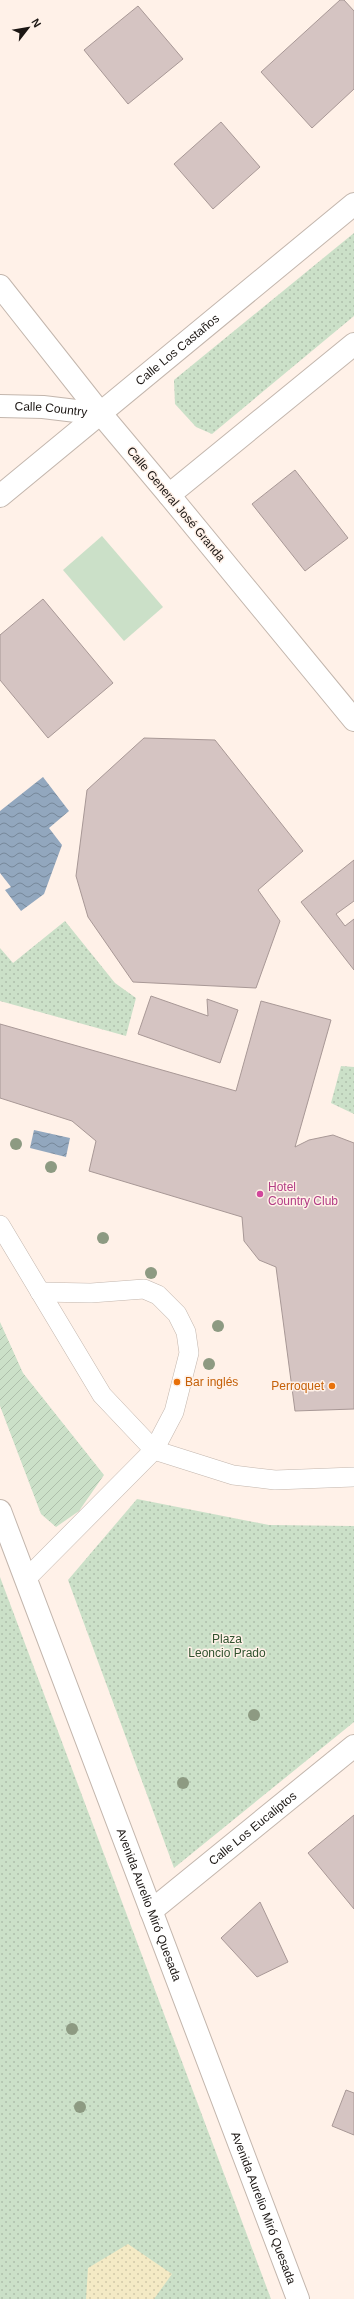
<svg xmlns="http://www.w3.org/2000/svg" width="354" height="2299" font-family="Arial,sans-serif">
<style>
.grass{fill:url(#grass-dots)}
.sand{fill:url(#sand-dots)}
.garden{fill:url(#garden-furrows)}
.pitch{fill:#cbe0c8}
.water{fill:url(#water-waves)}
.building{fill:#d5c4c2;stroke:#a89896}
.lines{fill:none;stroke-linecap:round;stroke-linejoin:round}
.lane-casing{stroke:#c3b6ad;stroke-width:20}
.street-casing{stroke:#c3b6ad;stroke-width:24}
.secondary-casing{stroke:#c3b6ad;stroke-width:24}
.lane{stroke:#fff;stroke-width:19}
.street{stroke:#fff;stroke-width:22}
.secondary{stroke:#fff;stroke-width:22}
.tree{fill:#8d9a82}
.hotel-dot{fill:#d1479c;stroke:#fff1e8;stroke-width:1.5}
.food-dot{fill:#e8710a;stroke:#fff1e8;stroke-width:1.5}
.labels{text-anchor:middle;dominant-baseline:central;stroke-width:3;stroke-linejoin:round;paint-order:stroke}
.street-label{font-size:12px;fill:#1b1613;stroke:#fff1e8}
.hotel-label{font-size:12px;fill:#b23c85;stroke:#fff1e8;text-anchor:start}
.food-label{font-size:12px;fill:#c56008;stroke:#fff1e8;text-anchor:start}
.park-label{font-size:12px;fill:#30522e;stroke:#fff1e8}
</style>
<defs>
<pattern id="grass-dots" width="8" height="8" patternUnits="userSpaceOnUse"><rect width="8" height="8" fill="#cbe0c8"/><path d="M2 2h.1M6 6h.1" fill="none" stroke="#aebfab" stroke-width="1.8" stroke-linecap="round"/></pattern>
<pattern id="sand-dots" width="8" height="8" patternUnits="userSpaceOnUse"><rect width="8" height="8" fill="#f4eac5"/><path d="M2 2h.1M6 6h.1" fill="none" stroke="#d1c8a8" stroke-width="1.8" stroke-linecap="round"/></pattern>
<pattern id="garden-furrows" width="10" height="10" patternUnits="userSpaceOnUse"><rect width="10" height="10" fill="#cbe0c8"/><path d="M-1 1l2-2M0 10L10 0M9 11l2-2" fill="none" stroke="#aebfab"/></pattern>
<pattern id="water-waves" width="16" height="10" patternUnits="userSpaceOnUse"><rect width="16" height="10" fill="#92a7be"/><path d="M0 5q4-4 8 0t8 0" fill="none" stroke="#768799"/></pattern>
</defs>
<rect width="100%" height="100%" fill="#fff1e8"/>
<g class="grass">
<polygon points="354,233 354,316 212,434 196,427 175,404 174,380"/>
<polygon points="65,921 115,983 136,998 126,1036 0,1001 0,948 13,963"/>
<polygon points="341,1066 354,1067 354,1114 331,1103"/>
<polygon points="137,1499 269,1525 354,1526 354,1722 174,1868 68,1580"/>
<polygon points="0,1577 271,2299 0,2299"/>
</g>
<polygon class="sand" points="128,2244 172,2274 154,2299 86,2299 88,2268"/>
<polygon class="garden" points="0,1322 23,1373 104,1475 79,1511 56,1527 41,1514 0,1406"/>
<polygon class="pitch" points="102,536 163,607 124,641 63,570"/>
<g class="water">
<polygon points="43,777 69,811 49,828 62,845 44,894 21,911 5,890 11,887 0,873 0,811"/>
<polygon points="34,1130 70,1138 66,1157 30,1148"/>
</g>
<g class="building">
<polygon points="340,0 344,0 354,11 354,89 312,128 261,72"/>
<polygon points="138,6 183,59 128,104 84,50"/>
<polygon points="221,122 260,167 213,209 174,164"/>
<polygon points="295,470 348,538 305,571 252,504"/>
<polygon points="43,599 113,683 48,738 0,680 0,635"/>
<polygon points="144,738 215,740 303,851 258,890 280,921 256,988 133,982 88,917 76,876 87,790"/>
<polygon points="354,860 354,901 336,914 345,926 354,919 354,970 301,902"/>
<polygon points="151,996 208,1016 207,999 238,1010 220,1063 138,1034"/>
<polygon points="261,1001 331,1020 295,1147 309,1140 333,1135 354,1143 354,1409 295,1411 276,1267 259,1260 244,1241 242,1217 89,1171 96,1141 72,1121 0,1098 0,1024 236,1091"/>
<polygon points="354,1815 354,1909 308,1853"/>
<polygon points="260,1902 288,1962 257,1977 221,1938"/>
<polygon points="346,2090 354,2093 354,2135 332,2126"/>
</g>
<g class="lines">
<defs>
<g id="lane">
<polyline points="0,1225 102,1395 154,1450 233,1475 275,1480 354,1477"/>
<polyline points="26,1579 154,1450 174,1412 189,1353 186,1332 177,1314 158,1295 144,1289 91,1293 40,1292"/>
</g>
<g id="street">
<polyline points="0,286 101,414"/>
<polyline points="169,495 354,720"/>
</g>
<g id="secondary">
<path id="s1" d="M0 406 43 407 101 414 169 495 354 344"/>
<path id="s2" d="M0 496 354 204"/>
<path id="s3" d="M0 1511 298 2299"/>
<path id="s4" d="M151 1911 354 1746"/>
</g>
</defs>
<use href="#lane" class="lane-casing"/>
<use href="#street" class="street-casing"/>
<use href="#secondary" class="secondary-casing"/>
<use href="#lane" class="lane"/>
<use href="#street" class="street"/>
<use href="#secondary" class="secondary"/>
</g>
<g class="tree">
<circle cx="16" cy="1144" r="6"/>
<circle cx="51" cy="1167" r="6"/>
<circle cx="103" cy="1238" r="6"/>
<circle cx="151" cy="1273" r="6"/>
<circle cx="218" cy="1326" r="6"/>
<circle cx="209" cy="1364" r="6"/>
<circle cx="254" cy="1715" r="6"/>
<circle cx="183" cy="1783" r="6"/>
<circle cx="72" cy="2029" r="6"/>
<circle cx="80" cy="2107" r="6"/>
</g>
<circle class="hotel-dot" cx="260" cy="1194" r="4"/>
<g class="food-dot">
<circle cx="177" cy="1382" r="4"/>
<circle cx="332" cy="1386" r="4"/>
</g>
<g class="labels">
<g class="street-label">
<text stroke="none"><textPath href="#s2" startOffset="230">Calle Los Castaños</textPath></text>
<text stroke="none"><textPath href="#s1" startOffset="51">Calle Country</textPath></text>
<text transform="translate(176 504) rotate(50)">Calle General José Granda</text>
<text stroke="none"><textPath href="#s4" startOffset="131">Calle Los Eucaliptos</textPath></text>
<text stroke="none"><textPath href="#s3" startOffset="421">Avenida Aurelio Miró Quesada</textPath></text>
<text stroke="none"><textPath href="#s3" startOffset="745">Avenida Aurelio Miró Quesada</textPath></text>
</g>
<g class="hotel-label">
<text x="268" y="1187">Hotel<tspan x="268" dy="14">Country Club</tspan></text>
</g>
<g class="food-label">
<text x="185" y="1382">Bar inglés</text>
<text x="324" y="1386" text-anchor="end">Perroquet</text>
</g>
<g class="park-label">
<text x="227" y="1639">Plaza<tspan x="227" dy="14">Leoncio Prado</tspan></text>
</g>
</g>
<g transform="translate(28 28) rotate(59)" stroke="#fff1e8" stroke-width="3" paint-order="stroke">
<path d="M0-3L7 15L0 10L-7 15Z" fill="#1b1613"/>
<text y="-6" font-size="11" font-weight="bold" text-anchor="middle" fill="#1b1613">N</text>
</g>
</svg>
